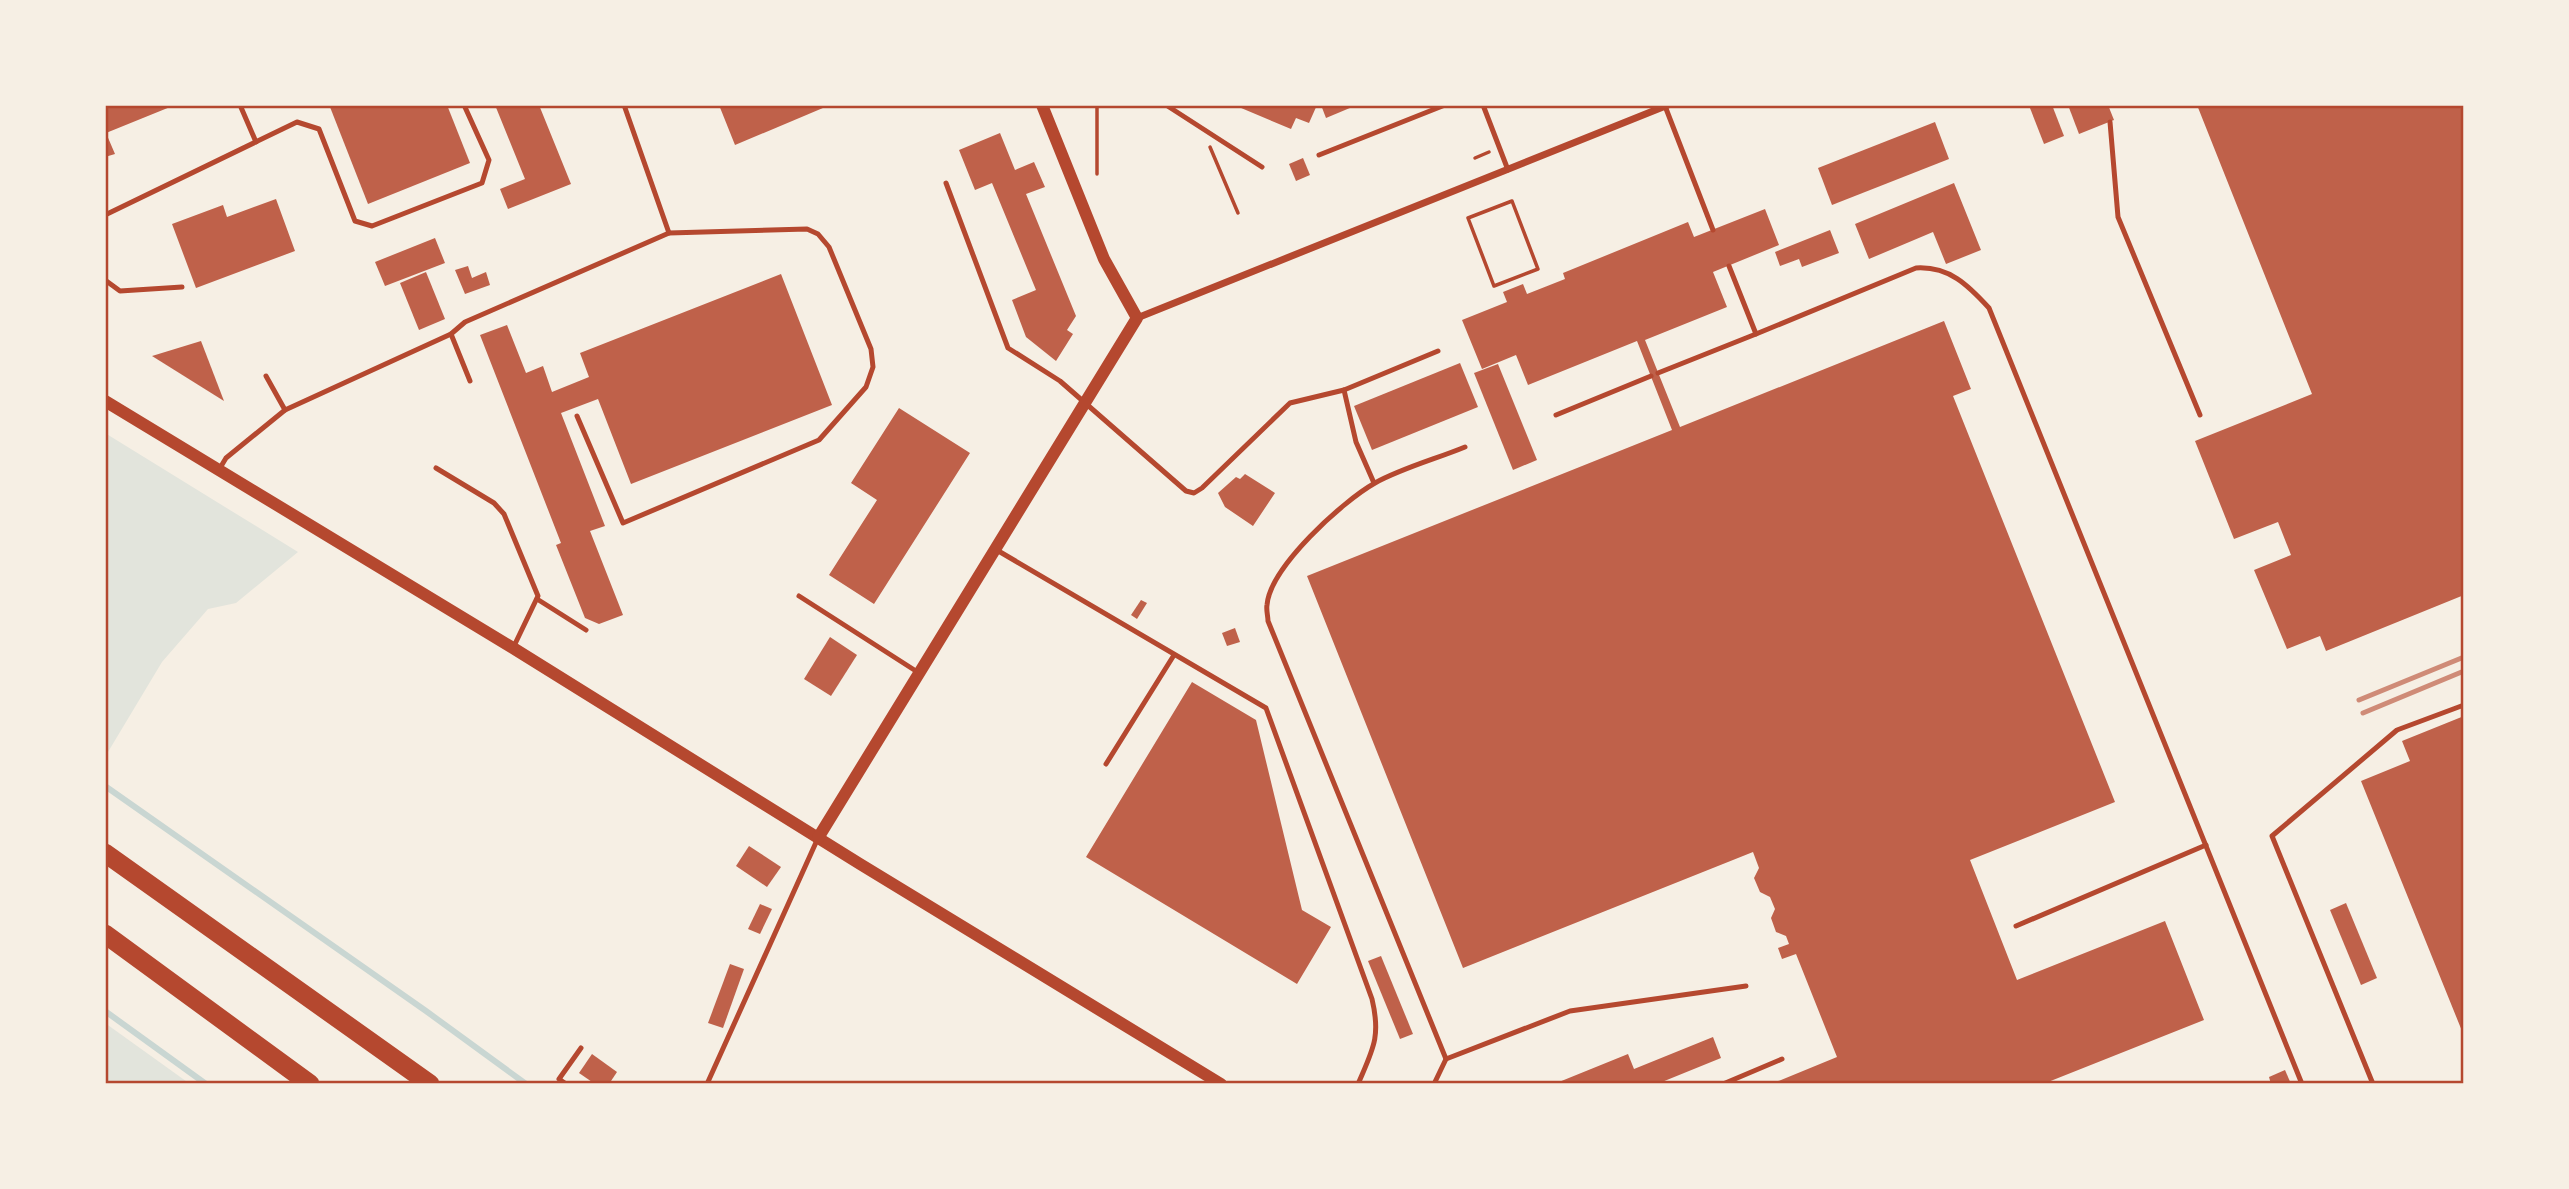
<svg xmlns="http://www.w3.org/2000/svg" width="2569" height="1189" font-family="Inter,sans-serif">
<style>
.green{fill:#e2e4dc}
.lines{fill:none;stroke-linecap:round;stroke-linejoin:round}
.stream{stroke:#c9d6d2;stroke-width:6}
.building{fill:#bf614a}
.path{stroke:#b5482f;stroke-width:3.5}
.service{stroke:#b5482f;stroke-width:5}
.minor{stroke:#b5482f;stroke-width:7}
.tertiary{stroke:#b5482f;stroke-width:12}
.motorway{stroke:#b5482f;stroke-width:19}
.rail{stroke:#cf8b77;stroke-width:5}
.neatline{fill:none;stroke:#b5482f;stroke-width:2.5}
</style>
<rect width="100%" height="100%" fill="#f6efe4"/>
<g class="green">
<polygon points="105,433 298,552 236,603 208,609 162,662 108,752 105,751"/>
<polygon points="105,1023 190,1084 105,1084"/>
</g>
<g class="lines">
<g class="stream">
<polyline points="105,786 426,1011 526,1084"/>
<polyline points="105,1011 206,1084"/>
</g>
</g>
<g class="building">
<polygon points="105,105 175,105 106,133 115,154 105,157"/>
<polygon points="335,105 447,105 470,163 368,204 330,107"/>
<polygon points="495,105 539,105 571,184 508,209 500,189 525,179"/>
<polygon points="719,105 830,105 735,145"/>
<polygon points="1234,105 1317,105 1309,123 1296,118 1291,129"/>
<polygon points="1321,105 1357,105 1326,118"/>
<polygon points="2039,105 2052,105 2064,136 2044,144 2030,108"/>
<polygon points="2068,105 2108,105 2114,120 2079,134"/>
<polygon points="2197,105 2464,105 2464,595 2326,651 2320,636 2287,649 2254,570 2291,555 2278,522 2234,539 2195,441 2312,394"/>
<polygon points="1935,122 1949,159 1832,205 1818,168"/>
<polygon points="1000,133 1015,170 1034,162 1045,187 1026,194 1076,316 1067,330 1073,334 1056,361 1026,337 1012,300 1036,290 992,183 975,190 959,150"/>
<polygon points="1303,158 1310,175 1296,181 1289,164"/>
<polygon points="1954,183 1981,250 1946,264 1933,232 1869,259 1855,224"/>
<polygon points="276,199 295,251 196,288 172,224 223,205 227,217"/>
<polygon points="1765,209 1779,245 1713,272 1727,307 1645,340 1680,427 1944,321 1971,389 1953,396 2115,802 1970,860 2017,980 2165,921 2204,1020 2043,1084 1771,1084 1837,1057 1796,954 1782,959 1778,948 1789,944 1786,936 1776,932 1771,918 1775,909 1770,897 1760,892 1754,878 1759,868 1753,852 1463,968 1307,576 1672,430 1637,341 1528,385 1516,355 1482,369 1462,320 1507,302 1503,292 1523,284 1527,294 1565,279 1563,273 1688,222 1694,237"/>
<polygon points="1830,230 1839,253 1802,267 1799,259 1780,266 1775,252"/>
<polygon points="435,238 445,263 385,286 375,262"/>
<polygon points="468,266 472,278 486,272 490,285 465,294 455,270"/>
<polygon points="426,272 445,319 419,330 400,283"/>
<polygon points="781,274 832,405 631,484 598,399 561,413 605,526 590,531 623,615 599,624 585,618 556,545 561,543 480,335 507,325 526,373 543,366 552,392 589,377 580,353"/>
<polygon points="201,341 224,401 152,356"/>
<polygon points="1460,363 1478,407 1372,450 1354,406"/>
<polygon points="1498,364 1537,460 1513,470 1474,373"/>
<polygon points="899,408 970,453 874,604 829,575 877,500 851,483"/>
<polygon points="1245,474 1275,493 1253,526 1225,507 1218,493 1236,477 1240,479"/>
<polygon points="1141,600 1147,603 1137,619 1131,615"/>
<polygon points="1235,628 1240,642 1227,646 1222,633"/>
<polygon points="830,637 857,655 831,696 804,679"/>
<polygon points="1192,682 1256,720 1302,910 1331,927 1297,984 1086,857"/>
<polygon points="2464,716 2464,1036 2361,781 2410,761 2402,741"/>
<polygon points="749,846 781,867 767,887 736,866"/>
<polygon points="2346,903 2377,978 2361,985 2330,910"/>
<polygon points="760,904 772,909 760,934 748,929"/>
<polygon points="1381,956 1413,1034 1400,1039 1368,961"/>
<polygon points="730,964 744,969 723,1028 708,1023"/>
<polygon points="1713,1037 1721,1058 1657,1084 1554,1084 1628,1054 1634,1069"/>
<polygon points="592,1054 617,1072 609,1084 595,1084 579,1073"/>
<polygon points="2285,1070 2291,1084 2271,1084 2269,1077"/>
</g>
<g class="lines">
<g class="path">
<polyline points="1097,105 1097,174"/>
<polyline points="1210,147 1238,213"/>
<polyline points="1475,158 1489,152"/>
<polygon points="1512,201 1538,269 1494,286 1468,218"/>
</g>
<g class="service">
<polyline points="240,105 256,142"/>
<polyline points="1166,105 1262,167"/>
<polyline points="1483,105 1508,170"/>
<polyline points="1665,106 1713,230"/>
<polyline points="2110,122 2118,217 2200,415"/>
<polyline points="1319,155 1445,105"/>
<polyline points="946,183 1008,348 1060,381 1186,491 1194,493 1202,488 1290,403 1344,390 1438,351"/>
<polyline points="105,215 297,122 319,129 355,221 372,226 482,183 489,160 464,105"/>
<polyline points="105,280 120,291 182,287"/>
<polyline points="451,334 470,381"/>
<path d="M1756 334 1916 268C1949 266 1968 285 1989 308L2302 1084"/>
<polyline points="1658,373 1756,334 1729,266"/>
<polyline points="266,376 285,410"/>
<polyline points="1344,390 1356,442 1374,483"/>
<polyline points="1556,415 1651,376"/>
<polyline points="577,416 623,523 819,440 866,387 873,367 871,349 829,247 818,234 807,229 669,233"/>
<path d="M1465 447C1436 459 1402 468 1375 483 1343 501 1270 567 1267 605 1266 610 1268 616 1268 621L1446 1059 1570 1011 1746 986"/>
<polyline points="220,468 226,458 285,410 451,334 465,322 669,233 624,105"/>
<polyline points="436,468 494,503 504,514 538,596 514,646"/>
<path d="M995 549 1266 708 1372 999C1381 1037 1373 1049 1358 1084"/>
<polyline points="799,596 919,673"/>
<polyline points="537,599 586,630"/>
<polyline points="1106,764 1174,655"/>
<polyline points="2016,926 2206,845"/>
<polyline points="566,1084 559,1079 581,1048"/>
<polyline points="707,1084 818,838"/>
<polyline points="1434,1084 1446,1059"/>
<polyline points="1723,1084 1782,1059"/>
<polyline points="2373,1084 2272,836 2397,730 2464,705"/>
</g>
<polyline class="minor" points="1137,318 1668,105"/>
<g class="tertiary">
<polyline points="105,401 513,648 860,864 1221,1084"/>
<polyline points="818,838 1137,318 1104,259 1042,105"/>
</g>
<g class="motorway">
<polyline points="105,853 430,1084"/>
<polyline points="105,934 310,1084"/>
</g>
<g class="rail">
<polyline points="2359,700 2464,657"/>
<polyline points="2363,713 2464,671"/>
</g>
</g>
<rect width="2569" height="1189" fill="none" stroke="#f6efe4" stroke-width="214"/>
<rect x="107" y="107" width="2355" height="975" class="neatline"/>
</svg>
